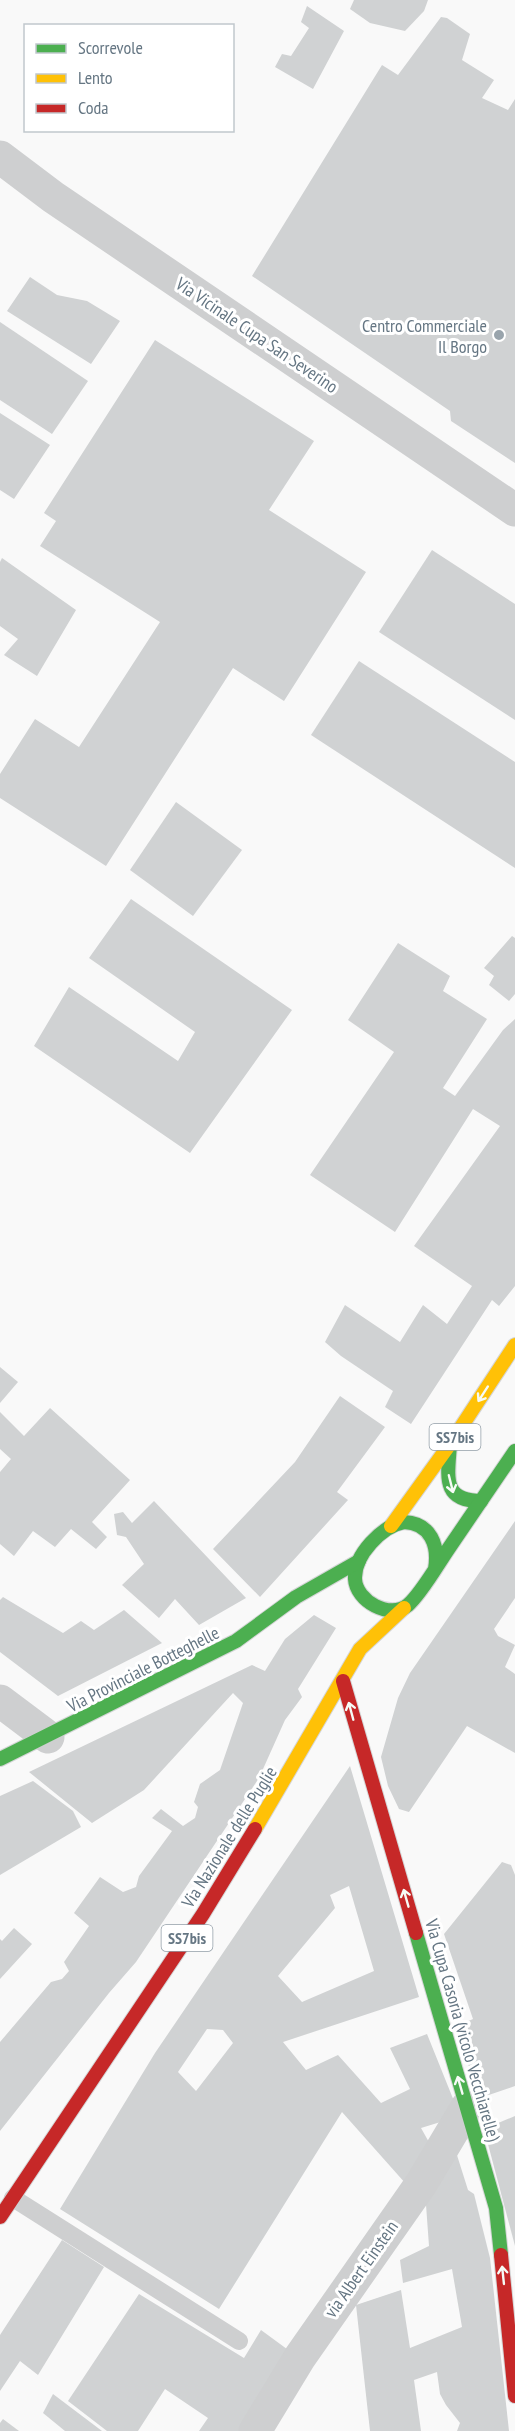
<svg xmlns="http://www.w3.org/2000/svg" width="515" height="2431" font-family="'PT Sans Narrow',sans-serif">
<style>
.building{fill:#d0d2d3;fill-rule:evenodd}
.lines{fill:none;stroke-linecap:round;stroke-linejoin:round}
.fast-casing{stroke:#d5d6d7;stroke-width:16}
.slow-casing{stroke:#d5d6d7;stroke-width:16}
.jam-casing{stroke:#d5d6d7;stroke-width:16}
.lane{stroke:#cecfd0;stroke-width:18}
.street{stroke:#cecfd0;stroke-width:33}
.fast{stroke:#4caf50;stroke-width:14}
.slow{stroke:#ffc107;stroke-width:14}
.jam{stroke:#c62828;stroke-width:14}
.oneway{stroke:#f6fbf6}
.poi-dot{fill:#99a4ac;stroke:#fff;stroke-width:2}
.labels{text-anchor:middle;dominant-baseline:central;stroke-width:6;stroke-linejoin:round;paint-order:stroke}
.shield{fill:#fff;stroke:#939fa8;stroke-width:1.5}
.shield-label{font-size:16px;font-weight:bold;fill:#657683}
.poi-label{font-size:18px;fill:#657683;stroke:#fff;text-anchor:end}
.street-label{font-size:18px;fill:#657683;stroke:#fff}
</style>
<rect width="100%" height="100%" fill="#f9f9f9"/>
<g class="building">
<polygon points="354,0 428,0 424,11 405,31 370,23 350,9"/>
<polygon points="307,6 344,31 313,89 275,67 282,54 291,56 309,28 301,22"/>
<polygon points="441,17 447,18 470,34 462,60 494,80 482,98 508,110 515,99 515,463 451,421 450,411 252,276 382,65 398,75"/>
<polygon points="30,277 57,295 87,301 120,321 91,364 7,311"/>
<polygon points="0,322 88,381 52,434 0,400"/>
<polygon points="155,340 314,441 269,510 366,572 284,701 233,668 106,866 0,798 0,774 35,719 79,747 160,622 40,546 56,521 44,513"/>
<polygon points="0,413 50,445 14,499 0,490"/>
<polygon points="432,550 515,604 515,720 379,632"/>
<polygon points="2,558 76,610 37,676 4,655 18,639 0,626 0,562"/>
<polygon points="359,661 515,762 515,868 311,735"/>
<polygon points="176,802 242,850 193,916 130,870"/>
<polygon points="131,899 292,1010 190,1153 34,1046 69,987 178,1061 195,1032 89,958"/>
<polygon points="512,936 515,938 515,994 509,1001 489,985 494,976 484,968"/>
<polygon points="398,943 450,976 443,991 487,1019 443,1088 455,1096 503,1030 515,1019 515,1286 499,1306 492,1300 411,1424 385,1407 393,1391 341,1356 325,1342 345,1305 400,1342 423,1305 447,1324 472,1286 414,1246 500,1126 473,1109 395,1232 310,1175 394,1052 348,1020"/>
<polygon points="0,1367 18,1382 0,1403"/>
<polygon points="340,1396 385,1427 337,1492 348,1500 260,1597 213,1549 295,1462"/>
<polygon points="50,1408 130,1480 92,1522 107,1537 96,1549 71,1529 55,1547 33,1531 14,1556 0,1544 0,1472 11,1459 0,1449 0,1412 24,1436"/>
<polygon points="154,1501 246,1598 199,1625 175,1599 159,1618 122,1585 144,1564 126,1537 117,1535 114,1514 123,1512 132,1523"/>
<polygon points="515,1521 515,1598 494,1629 498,1636 515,1645 505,1667 515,1674 515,1753 467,1726 409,1812 399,1809 388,1786 381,1757 398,1698 410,1673"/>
<polygon points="3,1597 63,1633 81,1621 94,1630 124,1610 162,1643 58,1696 0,1652 0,1600"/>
<polygon points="314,1615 336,1628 298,1689 302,1697 285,1720 259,1778 136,1962 109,1993 0,2131 0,2042 51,1982 62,1979 69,1971 64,1962 89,1926 74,1913 100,1877 123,1892 136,1887 139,1876 172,1831 152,1818 161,1809 183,1826 195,1818 198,1807 194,1802 200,1784 220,1770 243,1703 233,1693 144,1790 92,1823 29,1772 252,1665 265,1671 285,1639"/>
<path d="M350 1766 419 1997 283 2042 306 2070 338 2055 381 2103 410 2089 390 2048 427 2034 460 2116 421 2128 439 2160 414 2193 342 2112 219 2309 60 2209 155 2053ZM349 1886 374 1971 302 2002 278 1976 335 1908 330 1895ZM207 2029 223 2030 233 2043 196 2091 178 2072Z"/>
<polygon points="33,1781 73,1811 81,1827 0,1875 0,1796"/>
<polygon points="502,1862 511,1865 515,1875 515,2086 480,2098 455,2027 473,2019 444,1934"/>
<polygon points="14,1928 32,1944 0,1979 0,1939 2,1941"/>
<polygon points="515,2116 515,2246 484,2129"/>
<polygon points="456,2152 468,2190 474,2194 490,2258 509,2431 457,2431 460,2423 446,2405 440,2394 437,2372 414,2380 421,2431 370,2431 356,2305 401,2290 410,2348 462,2327 452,2269 403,2283 400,2260 429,2246 425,2191"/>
<polygon points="62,2240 104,2267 38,2375 20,2361 0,2391 0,2335"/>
<polygon points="139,2294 244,2358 261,2330 291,2352 243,2431 199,2431 208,2418 165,2389 138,2431 107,2431 68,2401"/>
<polygon points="53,2394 102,2431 65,2431 43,2413"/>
<polygon points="3,2419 19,2431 0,2431 0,2423"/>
</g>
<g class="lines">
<defs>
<g id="fast">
<path d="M450 1444C448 1476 441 1501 481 1501"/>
<path d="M435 1569C439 1546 431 1523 404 1522 382 1526 354 1555 355 1579 356 1601 390 1620 408 1605 421 1594 438 1564 449 1548L515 1451"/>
<polyline points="0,1759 236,1641 296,1597 359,1561"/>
<polyline points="416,1933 496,2208 501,2255"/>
</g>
<g id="slow">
<polyline points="391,1526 450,1444 515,1345"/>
<polyline points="255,1829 360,1649 404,1608"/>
</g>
<g id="jam">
<polyline points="343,1681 416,1933"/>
<polyline points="0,2217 203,1914 255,1829"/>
<polyline points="501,2255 515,2396"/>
</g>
</defs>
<use href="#fast" class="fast-casing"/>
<use href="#slow" class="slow-casing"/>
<use href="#jam" class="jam-casing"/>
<polyline class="lane" points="13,2198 239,2341"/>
<g class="street">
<polyline points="0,157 53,197 515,510"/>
<polyline points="0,1701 48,1737"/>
<polyline points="255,2431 300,2357 421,2184 467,2107"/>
</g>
<use href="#fast" class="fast"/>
<use href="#slow" class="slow"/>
<use href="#jam" class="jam"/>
</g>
<defs><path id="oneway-shaft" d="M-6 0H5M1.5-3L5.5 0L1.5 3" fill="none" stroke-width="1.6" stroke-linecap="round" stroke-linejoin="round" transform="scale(1.5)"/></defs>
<g class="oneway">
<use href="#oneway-shaft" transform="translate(483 1394) rotate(123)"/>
<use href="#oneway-shaft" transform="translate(451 1484) rotate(76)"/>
<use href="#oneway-shaft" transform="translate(351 1711) rotate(-105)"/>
<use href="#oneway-shaft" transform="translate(406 1898) rotate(-106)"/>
<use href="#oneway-shaft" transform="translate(460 2085) rotate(-106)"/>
<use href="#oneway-shaft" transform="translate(503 2275) rotate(-96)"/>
</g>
<circle class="poi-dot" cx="499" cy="335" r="6"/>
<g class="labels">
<g class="shield">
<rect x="429.5" y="1424" width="51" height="26" rx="4.5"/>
<rect x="161.5" y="1925" width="51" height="26" rx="4.5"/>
</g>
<g class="shield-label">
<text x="455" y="1437">SS7bis</text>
<text x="187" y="1938">SS7bis</text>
</g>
<g class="poi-label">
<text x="487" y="325">Centro Commerciale<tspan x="487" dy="21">Il Borgo</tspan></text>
</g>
<g class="street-label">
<text transform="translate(257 335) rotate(34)">Via Vicinale Cupa San Severino</text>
<text transform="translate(143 1669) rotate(-27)">Via Provinciale Botteghelle</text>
<text transform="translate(229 1837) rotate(-58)">Via Nazionale delle Puglie</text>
<text transform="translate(463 2030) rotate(74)">Via Cupa Casoria (vicolo Vecchiarelle)</text>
<text transform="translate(361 2269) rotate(-55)">via Albert Einstein</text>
</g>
</g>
<rect x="24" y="24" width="210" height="108" fill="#ffffff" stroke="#c1c8cd" stroke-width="1.5"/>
<rect x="36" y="44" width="30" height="9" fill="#4caf50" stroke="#c1c8cd" stroke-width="1.5"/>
<text x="78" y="54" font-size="18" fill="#657683">Scorrevole</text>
<rect x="36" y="74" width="30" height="9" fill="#ffc107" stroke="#c1c8cd" stroke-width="1.5"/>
<text x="78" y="84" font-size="18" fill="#657683">Lento</text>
<rect x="36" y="104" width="30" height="9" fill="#c62828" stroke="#c1c8cd" stroke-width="1.5"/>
<text x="78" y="114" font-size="18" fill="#657683">Coda</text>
</svg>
